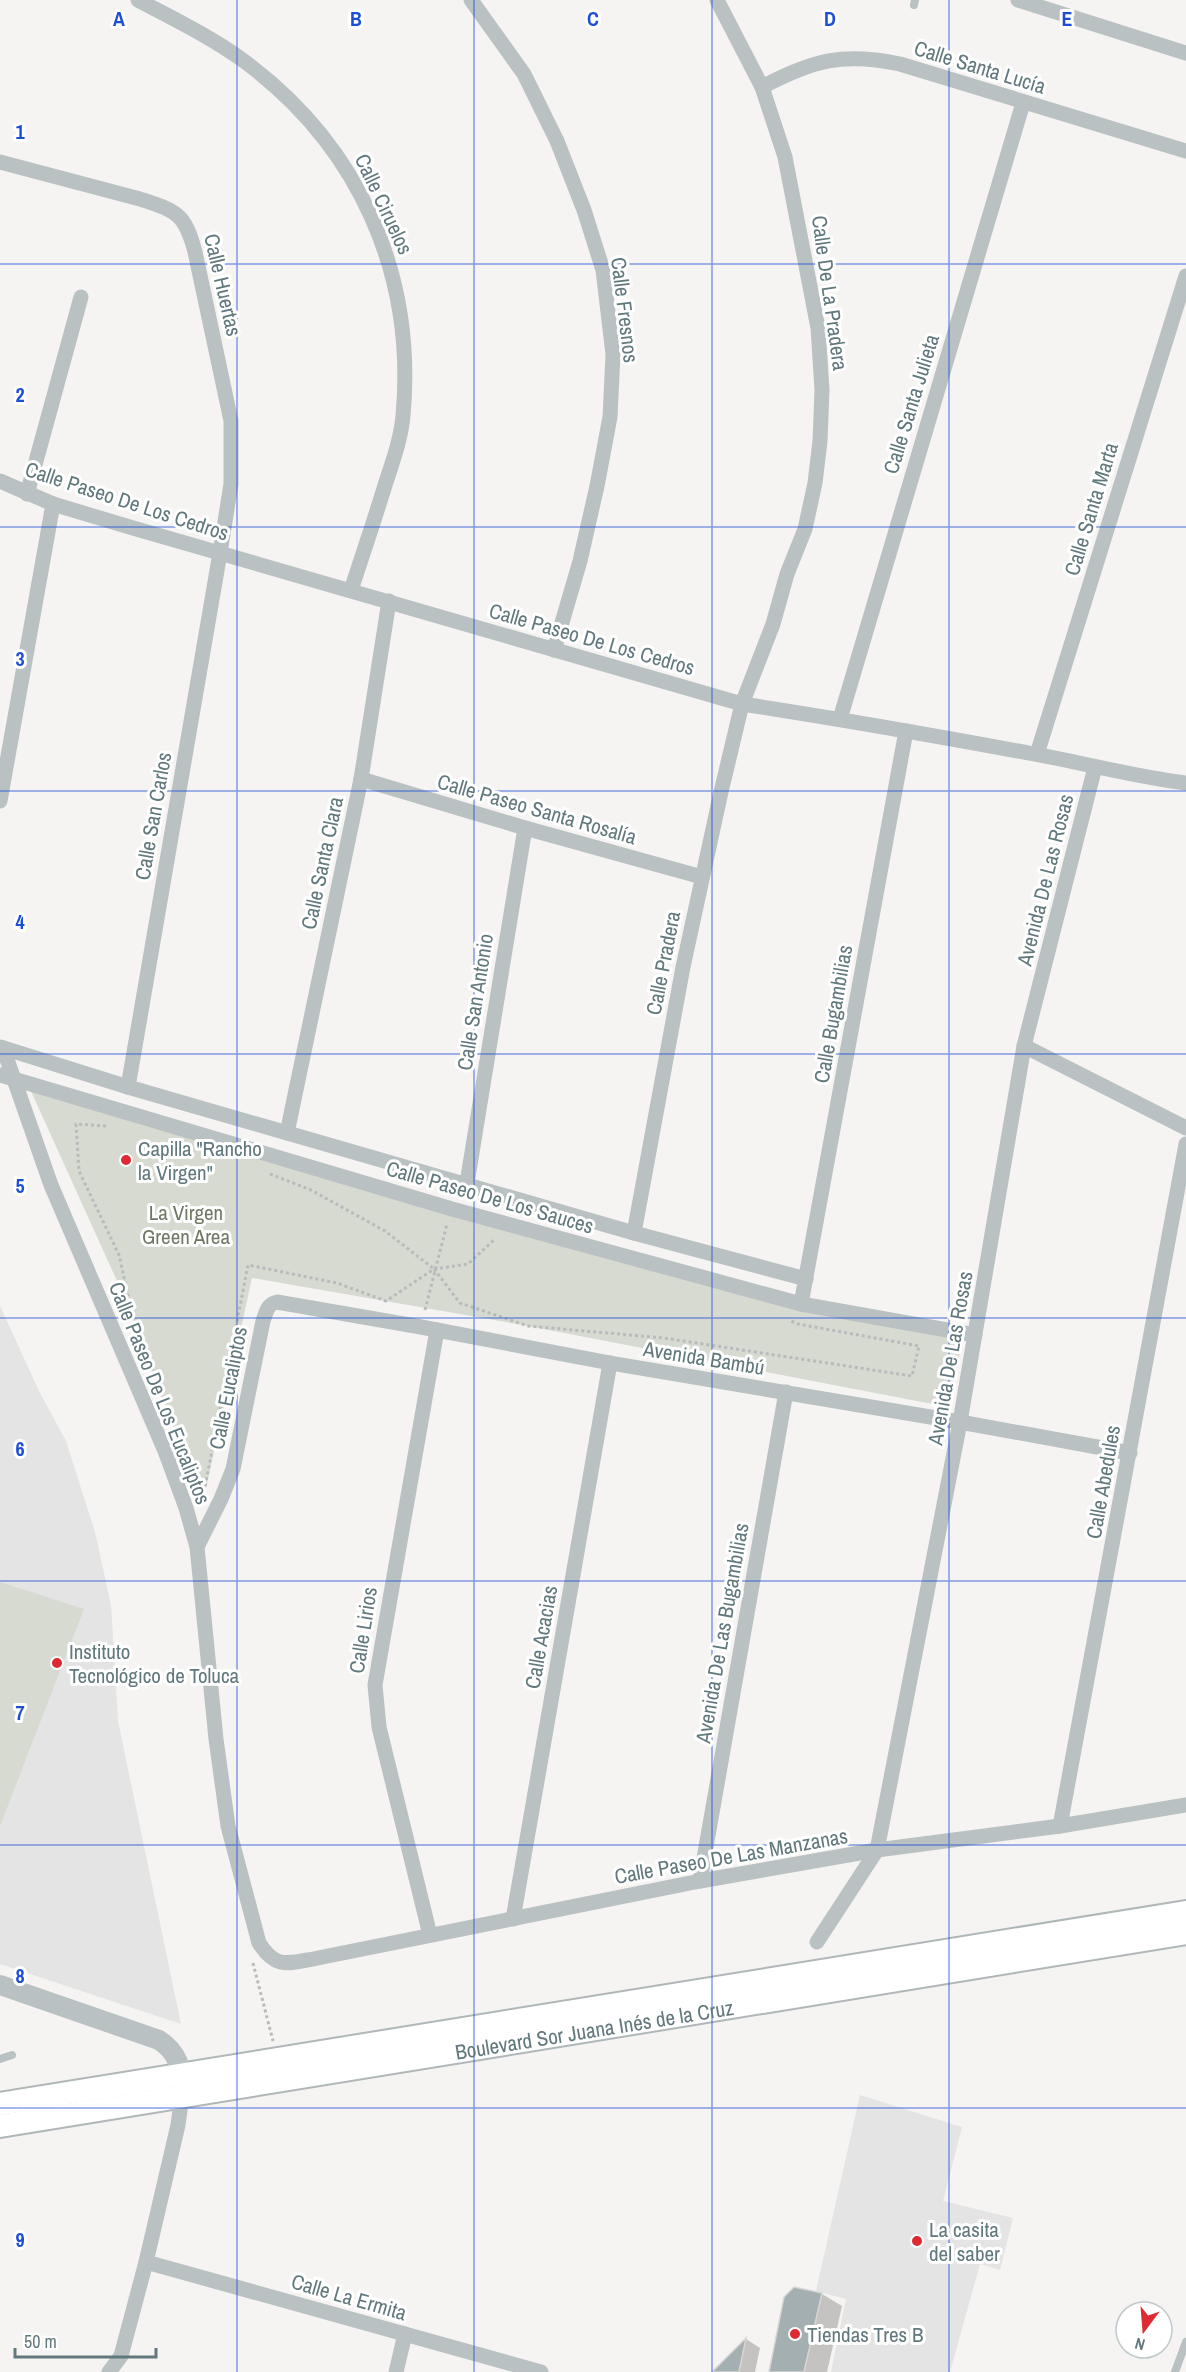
<svg xmlns="http://www.w3.org/2000/svg" width="1186" height="2372" font-family="'Archivo Narrow',sans-serif">
<style>
.built{fill:#e3e4e3}
.green{fill:#d7dad1}
.shadow{fill:#0003}
.building{fill:#a3afb1;stroke:#d7d6d5;stroke-width:1.5}
.lines{fill:none;stroke-linecap:round;stroke-linejoin:round}
.secondary-casing{stroke:#afb7b9;stroke-width:26}
.path{stroke:#b7bbbc;stroke-width:3;stroke-dasharray:3 3;stroke-linecap:butt}
.service{stroke:#bac1c2;stroke-width:8}
.minor{stroke:#bac1c2;stroke-width:15}
.tertiary{stroke:#bac1c2;stroke-width:20}
.secondary{stroke:#fff;stroke-width:22}
.grid{fill:none;stroke:#1d4ed8;stroke-width:1.5;stroke-opacity:0.55}
.poi-dot{fill:#dd2a33;stroke:#fff;stroke-width:2}
.labels{text-anchor:middle;dominant-baseline:central;stroke-width:6;stroke-linejoin:round;paint-order:stroke}
.street-label{font-size:21px;fill:#61787c;stroke:#fff}
.poi-label{font-size:21px;fill:#61787c;stroke:#fff;text-anchor:start}
.park-label{font-size:21px;fill:#6e7964;stroke:#fff}
.grid-label{font-size:20px;text-anchor:middle;font-weight:bold;fill:#1d4ed8;stroke:#fff;stroke-width:6;stroke-linejoin:round;paint-order:stroke}
</style>
<rect width="100%" height="100%" fill="#f5f4f2"/>
<g class="built">
<polygon points="0,1306 39,1391 66,1441 95,1532 111,1605 118,1721 181,2024 0,1964"/>
<polygon points="860,2095 962,2127 943,2201 1013,2218 1000,2270 980,2264 950,2372 831,2372 846,2299 816,2291"/>
</g>
<g class="green">
<polygon points="30,1089 783,1305 963,1339 948,1407 528,1326 252,1278 202,1506 132,1314"/>
<polygon points="0,1582 84,1609 0,1826"/>
</g>
<g class="shadow">
<polygon points="822,2294 842,2306 827,2372 770,2372"/>
<polygon points="746,2339 760,2348 755,2372 714,2372"/>
</g>
<g class="building">
<polygon points="794,2287 822,2293 804,2372 769,2372 784,2297"/>
<polygon points="746,2338 739,2372 712,2372"/>
</g>
<g class="lines">
<defs>
<g id="secondary">
<polyline points="0,2104 1186,1912"/>
<path id="s1" d="M0 2126 1186 1933"/>
</g>
</defs>
<use href="#secondary" class="secondary-casing"/>
<g class="path">
<polyline points="106,1126 76,1124 79,1171 119,1255 132,1314 163,1398"/>
<polyline points="270,1174 311,1190 385,1231 434,1269"/>
<polyline points="434,1269 460,1303 528,1326 664,1338 912,1376 919,1346 798,1324 789,1320"/>
<polyline points="425,1310 447,1224"/>
<polyline points="204,1492 248,1265 337,1283 386,1301 434,1269 468,1264 495,1239"/>
<polyline points="253,1963 273,2041"/>
</g>
<g class="service">
<polyline points="914,5 915,0"/>
<polyline points="0,2059 12,2055"/>
<polyline points="1175,2372 1186,2342"/>
</g>
<g class="minor">
<path d="M138 0C174 19 211 37 244 61 359 146 416 274 403 416 401 438 393 461 386 482 375 518 363 554 351 590"/>
<polyline points="471,0 524,74 557,141 584,210 603,270 613,354 610,417 597,486 580,561 554,650"/>
<polyline points="1018,0 1186,53"/>
<path d="M762 87C813 60 843 52 900 64L1186 151"/>
<path d="M0 162 140 199C176 211 185 213 195 252L231 421V484L220 553 128 1087"/>
<path d="M0 481 53 504 133 528 742 704C840 719 937 736 1034 754 1085 763 1135 777 1186 783"/>
<polyline points="27,494 81,297"/>
<polyline points="840,719 1023,103"/>
<polyline points="1037,754 1186,276"/>
<polyline points="361,779 525,828 702,877"/>
<polyline points="0,801 53,504"/>
<polyline points="1024,1046 1186,1128"/>
<polyline points="0,1047 128,1087 634,1233 806,1279"/>
<path d="M3 1048 51 1185 165 1451 186 1508 197 1547 216 1739 228 1826 259 1943C275 1968 286 1964 313 1959L700 1881 877 1850 1060 1826 1186 1805"/>
<polyline points="0,1075 452,1209 801,1304 975,1335"/>
<polyline points="287,1133 361,779 389,601"/>
<polyline points="467,1183 525,828"/>
<polyline points="634,1233 683,967 721,792 742,704 773,624 787,574 805,529 815,483 820,441 822,390 818,328 785,157 762,87 717,0"/>
<polyline points="801,1304 906,731"/>
<path d="M197 1547 221 1499 233 1469 263 1321C266 1313 267 1304 277 1302L421 1327 610 1363 960 1422 1130 1453"/>
<polyline points="1060,1826 1186,1144"/>
<polyline points="700,1881 786,1392"/>
<polyline points="513,1919 610,1363"/>
<polyline points="430,1935 379,1727 375,1685 437,1330"/>
<polyline points="817,1942 877,1850 960,1422 1024,1046 1095,767"/>
<polyline points="146,2262 541,2372"/>
<polyline points="109,2372 121,2356 146,2262 178,2125 182,2096"/>
<polyline points="396,2372 405,2334"/>
</g>
<path class="tertiary" d="M0 1985 159 2040C177 2052 182 2067 182 2088"/>
<use href="#secondary" class="secondary"/>
</g>
<path class="grid" d="M237 0V2372M474 0V2372M712 0V2372M949 0V2372M0 264H1186M0 527H1186M0 791H1186M0 1054H1186M0 1318H1186M0 1581H1186M0 1845H1186M0 2108H1186"/>
<g class="poi-dot">
<circle cx="126" cy="1160" r="6"/>
<circle cx="57" cy="1663" r="6"/>
<circle cx="917" cy="2241" r="6"/>
<circle cx="795" cy="2334" r="6"/>
</g>
<g class="labels">
<g class="street-label">
<text transform="translate(980 67) rotate(17)">Calle Santa Lucía</text>
<text transform="translate(384 204) rotate(65)">Calle Ciruelos</text>
<text transform="translate(223 285) rotate(77)">Calle Huertas</text>
<text transform="translate(830 293) rotate(82)">Calle De La Pradera</text>
<text transform="translate(625 310) rotate(83)">Calle Fresnos</text>
<text transform="translate(911 404) rotate(-73)">Calle Santa Julieta</text>
<text transform="translate(127 501) rotate(18)">Calle Paseo De Los Cedros</text>
<text transform="translate(1091 509) rotate(-73)">Calle Santa Marta</text>
<text transform="translate(592 639) rotate(16)">Calle Paseo De Los Cedros</text>
<text transform="translate(537 809) rotate(16)">Calle Paseo Santa Rosalía</text>
<text transform="translate(153 816) rotate(-80)">Calle San Carlos</text>
<text transform="translate(322 863) rotate(-78)">Calle Santa Clara</text>
<text transform="translate(1045 880) rotate(-76)">Avenida De Las Rosas</text>
<text transform="translate(663 963) rotate(-79)">Calle Pradera</text>
<text transform="translate(475 1002) rotate(-81)">Calle San Antonio</text>
<text transform="translate(833 1014) rotate(-80)">Calle Bugambilias</text>
<text transform="translate(490 1197) rotate(16)">Calle Paseo De Los Sauces</text>
<text transform="translate(704 1358) rotate(9)">Avenida Bambú</text>
<text transform="translate(950 1358) rotate(-80)">Avenida De Las Rosas</text>
<text transform="translate(228 1388) rotate(-79)">Calle Eucaliptos</text>
<text transform="translate(160 1393) rotate(68)">Calle Paseo De Los Eucaliptos</text>
<text transform="translate(1103 1482) rotate(-80)">Calle Abedules</text>
<text transform="translate(363 1630) rotate(-81)">Calle Lirios</text>
<text transform="translate(722 1633) rotate(-80)">Avenida De Las Bugambilias</text>
<text transform="translate(541 1637) rotate(-80)">Calle Acacias</text>
<text transform="translate(731 1856) rotate(-10)">Calle Paseo De Las Manzanas</text>
<text stroke="none"><textPath href="#s1" startOffset="602">Boulevard Sor Juana Inés de la Cruz</textPath></text>
<text transform="translate(349 2297) rotate(16)">Calle La Ermita</text>
</g>
<g class="poi-label">
<text x="138" y="1148">Capilla "Rancho<tspan x="138" dy="24">la Virgen"</tspan></text>
<text x="69" y="1651">Instituto<tspan x="69" dy="24">Tecnológico de Toluca</tspan></text>
<text x="929" y="2229">La casita<tspan x="929" dy="24">del saber</tspan></text>
<text x="807" y="2334">Tiendas Tres B</text>
</g>
<g class="park-label">
<text x="186" y="1212">La Virgen<tspan x="186" dy="24">Green Area</tspan></text>
</g>
</g>
<g class="grid-label">
<text x="119" y="26">A</text>
<text x="356" y="26">B</text>
<text x="593" y="26">C</text>
<text x="830" y="26">D</text>
<text x="1067" y="26">E</text>
<text x="20" y="139">1</text>
<text x="20" y="402">2</text>
<text x="20" y="666">3</text>
<text x="20" y="929">4</text>
<text x="20" y="1193">5</text>
<text x="20" y="1456">6</text>
<text x="20" y="1720">7</text>
<text x="20" y="1983">8</text>
<text x="20" y="2247">9</text>
</g>
<g transform="translate(1144 2330) rotate(196)"><circle r="28" fill="#ffffff" stroke="#c0c9cb" stroke-width="1.5"/>
<path d="M0-4.5L10 22L0 15L-10 22Z" fill="#dd2a33"/>
<text y="-9" font-size="16" font-weight="bold" text-anchor="middle" fill="#61787c">N</text>
</g>
<path d="M15 2348v9h141v-9" fill="none" stroke="#61787c" stroke-width="3"/>
<text x="24" y="2348" font-size="18" fill="#61787c" stroke="#ffffff" stroke-width="4.5" paint-order="stroke">50 m</text>
</svg>
